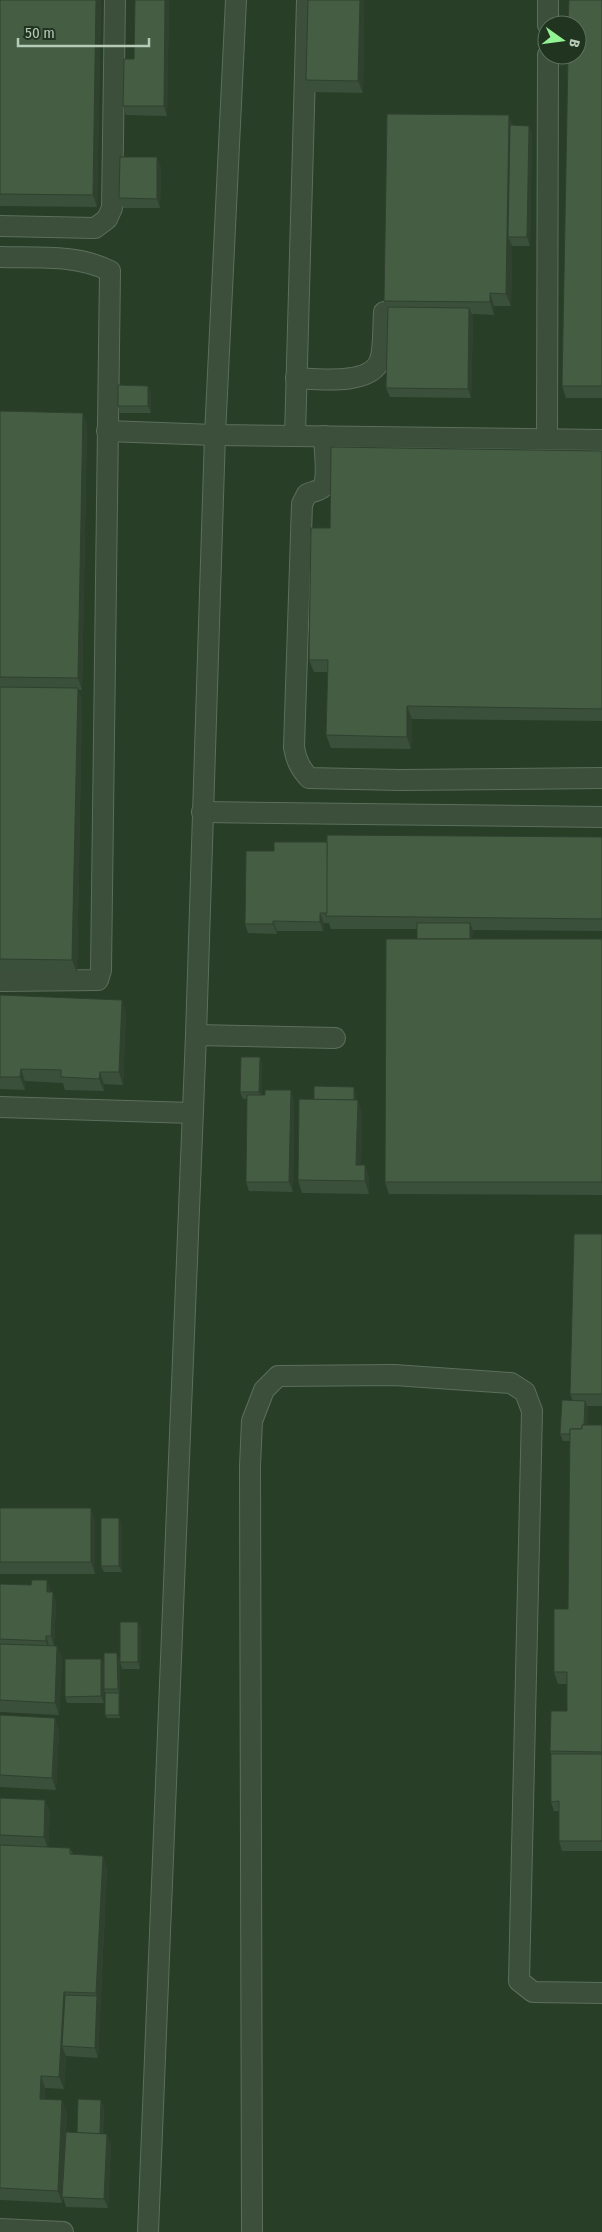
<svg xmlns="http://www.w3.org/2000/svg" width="602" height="2232" font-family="'Fira Sans Condensed',sans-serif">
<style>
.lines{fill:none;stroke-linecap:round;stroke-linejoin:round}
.minor-casing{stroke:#5c6f5c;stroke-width:22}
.minor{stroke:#3b4f3b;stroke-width:20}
.wall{fill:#3a503a}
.shaded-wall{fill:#30412f}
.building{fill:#445d43;stroke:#30412f}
</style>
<rect width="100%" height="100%" fill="#283e27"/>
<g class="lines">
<defs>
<g id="minor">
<polyline points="548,25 548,0"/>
<polyline points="0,226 95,228 107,219 112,208 115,0"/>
<path d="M0 257C37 258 77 254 110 271L101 970 98 980 0 981"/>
<path d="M296 378C317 379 371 386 380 360 384 348 383 325 384 312"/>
<polyline points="107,431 215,435 602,440"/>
<polyline points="295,436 307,0"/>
<path d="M324 436C324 447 329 479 322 488 319 491 311 492 307 494L302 504 294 747C296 760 300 768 309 778L400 780 602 778"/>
<polyline points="547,439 548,55"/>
<polyline points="202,812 602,817"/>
<polyline points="196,1035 335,1038"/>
<polyline points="0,1107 192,1113"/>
<polyline points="0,2229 63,2232"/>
<polyline points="148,2232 196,1035 215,435 236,0"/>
<polyline points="252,2232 250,1466 252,1421 264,1390 278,1376 394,1375 511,1383 525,1392 532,1411 519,1981 533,1992 602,1993"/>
</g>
</defs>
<use href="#minor" class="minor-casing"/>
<use href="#minor" class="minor"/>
</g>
<g class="wall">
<polygon points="0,0 101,0 97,207 0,206"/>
<polygon points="135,0 169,0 169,1 167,116 126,115 123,106 134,59"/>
<polygon points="364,0 363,93 311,92 306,80"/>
<polygon points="602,0 602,398 566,398 562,386"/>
<polygon points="529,126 532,135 530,246 512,246 511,306 494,306 494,315 472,314 473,317 471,398 390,397 386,388 388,312 384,301"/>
<polygon points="161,167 160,208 123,208 119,198"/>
<polygon points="148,386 151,393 151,413 120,413 118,406"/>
<polygon points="0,411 87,425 82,690 78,690 82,700 77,973 0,971"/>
<polygon points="602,451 602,721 412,719 411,749 331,748 326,735 328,672 314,672 309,660 330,528"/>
<polygon points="602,837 602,931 473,930 472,939 602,939 602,1195 389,1194 385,1182 417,939 417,929 331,929 329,923 324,923 323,931 277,931 277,934 248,933 245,924 274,851 327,842"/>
<polygon points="0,995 126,1012 123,1085 104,1084 104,1091 65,1090 63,1083 25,1081 25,1090 0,1089"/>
<polygon points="260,1057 262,1063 262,1095 294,1100 293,1192 249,1191 246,1182 247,1099 243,1099 240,1092"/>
<polygon points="356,1093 356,1100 362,1112 361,1165 365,1165 369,1177 369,1194 302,1193 298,1180 314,1100"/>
<polygon points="602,1234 602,1406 587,1406 588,1408 587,1425 602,1425 602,1851 562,1851 559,1841 559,1811 554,1811 551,1802 551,1754 550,1751 567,1711 567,1684 558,1684 554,1672 568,1609 570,1441 563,1441 560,1434 573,1401 570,1394"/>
<polygon points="0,1508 95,1520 95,1574 0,1574"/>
<polygon points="122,1524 122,1572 104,1572 101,1566"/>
<polygon points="47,1580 50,1592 56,1602 54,1646 49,1646 57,1646 62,1659 59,1715 0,1712 0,1584 31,1585"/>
<polygon points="138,1622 141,1629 140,1669 122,1669 120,1662 120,1718 107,1718 105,1715 105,1693 104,1689"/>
<polygon points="101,1659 104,1666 104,1703 67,1703 65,1697"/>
<polygon points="0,1715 59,1730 56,1790 0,1787"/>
<polygon points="0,1798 45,1800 50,1813 48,1847 70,1848 73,1854 107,1868 98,2058 66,2056 64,2089 45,2088 45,2099 67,2112 64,2167 77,2133 104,2106 103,2134 111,2144 108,2208 66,2207 63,2197 62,2203 0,2200"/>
</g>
<g class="shaded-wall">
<polygon points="96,0 101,0 97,207 93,195"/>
<polygon points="165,0 169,0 169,1 167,116 164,106"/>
<polygon points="360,0 364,0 363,93 358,81"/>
<polygon points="509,115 514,127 508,237 512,246 511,306 506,294"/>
<polygon points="529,126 532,135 530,246 527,237"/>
<polygon points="157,157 161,167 160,208 157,199"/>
<polygon points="490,293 494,306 494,315 490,302"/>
<polygon points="469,308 473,317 471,398 468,389"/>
<polygon points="148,386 151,393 151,413 148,406"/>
<polygon points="83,413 87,425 82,690 78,678"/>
<polygon points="78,688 82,700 77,973 72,960"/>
<polygon points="407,706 412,719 411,749 407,737"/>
<polygon points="320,913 324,923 323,931 320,922"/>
<polygon points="273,921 277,931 277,934 273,924"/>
<polygon points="470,923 473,930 472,951 470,944"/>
<polygon points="122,1000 126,1012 123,1085 119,1072"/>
<polygon points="260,1057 262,1063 262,1099 259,1092"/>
<polygon points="21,1069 25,1081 25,1090 20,1077"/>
<polygon points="100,1072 104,1084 104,1091 99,1079"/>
<polygon points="354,1087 356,1093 356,1112 354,1106"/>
<polygon points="291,1090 294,1100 293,1192 289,1182"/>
<polygon points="358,1100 362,1112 361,1177 356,1165"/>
<polygon points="365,1165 369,1177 369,1194 365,1181"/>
<polygon points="585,1401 588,1408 586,1441 584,1435"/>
<polygon points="91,1508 95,1520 95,1574 91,1562"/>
<polygon points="119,1518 122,1524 122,1572 119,1566"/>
<polygon points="47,1580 51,1590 50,1601 47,1592"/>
<polygon points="53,1592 56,1602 54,1646 51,1636"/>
<polygon points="138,1622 141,1629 140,1669 138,1662"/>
<polygon points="46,1636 49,1646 49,1650 46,1641"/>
<polygon points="57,1646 62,1659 59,1715 55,1703"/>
<polygon points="117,1653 120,1660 120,1696 118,1689"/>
<polygon points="101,1659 104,1666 104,1703 101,1696"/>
<polygon points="119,1693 120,1696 120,1718 119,1715"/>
<polygon points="55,1718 59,1730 56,1790 52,1778"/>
<polygon points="45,1800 50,1813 48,1849 44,1837"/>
<polygon points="103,1856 107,1868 98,2058 95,2048 97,1996 96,1993"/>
<polygon points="64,1992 68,2004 62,2046 66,2056 64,2089 59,2077"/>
<polygon points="41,2076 45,2088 44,2111 40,2099"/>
<polygon points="62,2100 67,2112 62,2203 58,2191"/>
<polygon points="101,2100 104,2106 102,2141 100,2135"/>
<polygon points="107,2134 111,2144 108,2208 104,2199"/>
</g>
<g class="building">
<polygon points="0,0 96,0 93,195 0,194"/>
<polygon points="135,0 165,0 164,106 123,106 124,59 134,59"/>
<polygon points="308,0 360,0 358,81 306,80"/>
<polygon points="569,0 602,0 602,386 562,386 568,55 577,55 577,25 568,25"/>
<polygon points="387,114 509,115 506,294 490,293 490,302 384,301"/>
<polygon points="510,125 529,126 527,237 508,237"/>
<polygon points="120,157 157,157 157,199 119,198"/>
<polygon points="388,307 469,308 468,389 386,388"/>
<polygon points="118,385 148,386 148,406 118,406"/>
<polygon points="0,411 83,413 78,678 0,677"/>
<polygon points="331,447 602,451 602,709 407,706 407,737 326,735 328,660 309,660 311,528 330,528"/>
<polygon points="0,687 78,688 72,960 0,959"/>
<polygon points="327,835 602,837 602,919 326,916"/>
<polygon points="274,842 327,842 327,913 320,913 320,922 273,921 273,924 245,924 246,851 274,851"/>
<rect x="417" y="923" width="53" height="16"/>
<polygon points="386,939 602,939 602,1182 385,1182"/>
<polygon points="0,995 122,1000 119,1072 100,1072 99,1079 61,1077 61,1070 21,1069 20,1077 0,1077"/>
<polygon points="241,1057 260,1057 259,1092 240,1092"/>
<polygon points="314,1086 354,1087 354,1100 314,1100"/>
<polygon points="265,1090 291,1090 289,1182 246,1182 247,1095 265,1095"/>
<polygon points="299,1099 358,1100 356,1165 365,1165 365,1181 298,1180"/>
<polygon points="574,1234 602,1234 602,1394 570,1394"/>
<polygon points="562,1400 585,1401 584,1425 582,1425 582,1429 570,1429 570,1434 560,1434"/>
<polygon points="582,1425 602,1425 602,1752 550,1751 551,1711 567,1711 567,1672 554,1672 554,1609 568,1609 570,1429 582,1429"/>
<rect x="0" y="1508" width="91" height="54"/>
<rect x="101" y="1518" width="18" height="48"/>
<polygon points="32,1580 47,1580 47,1592 53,1592 51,1636 46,1636 46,1641 0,1639 0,1584 31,1585"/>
<rect x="120" y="1622" width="18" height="40"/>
<polygon points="0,1644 57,1646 55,1703 0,1700"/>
<polygon points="104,1653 117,1653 118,1689 104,1689"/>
<polygon points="65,1659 101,1659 101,1696 65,1697"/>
<rect x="105" y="1693" width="14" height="22"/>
<polygon points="0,1715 55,1718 52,1778 0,1775"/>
<polygon points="551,1754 602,1754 602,1841 559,1841 559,1801 551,1802"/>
<polygon points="0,1798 45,1800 44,1837 0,1835"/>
<polygon points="0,1845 70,1848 70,1854 103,1856 96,1993 64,1992 59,2077 41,2076 40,2099 62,2100 58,2191 0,2188"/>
<polygon points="65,1995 97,1996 95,2048 62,2046"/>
<polygon points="78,2099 101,2100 100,2134 77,2133"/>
<polygon points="66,2132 107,2134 104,2199 62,2197"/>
</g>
<g transform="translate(562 40) rotate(104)"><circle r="24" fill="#203420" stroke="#5c705c"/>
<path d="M0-4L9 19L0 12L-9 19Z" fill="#93f294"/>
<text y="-8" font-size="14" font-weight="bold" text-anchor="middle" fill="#b7c9b7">B</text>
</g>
<path d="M18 38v8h131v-8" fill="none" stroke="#b7c9b7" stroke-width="2.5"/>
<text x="25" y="38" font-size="15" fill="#b7c9b7" stroke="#203420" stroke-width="4" paint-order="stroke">50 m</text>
</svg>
